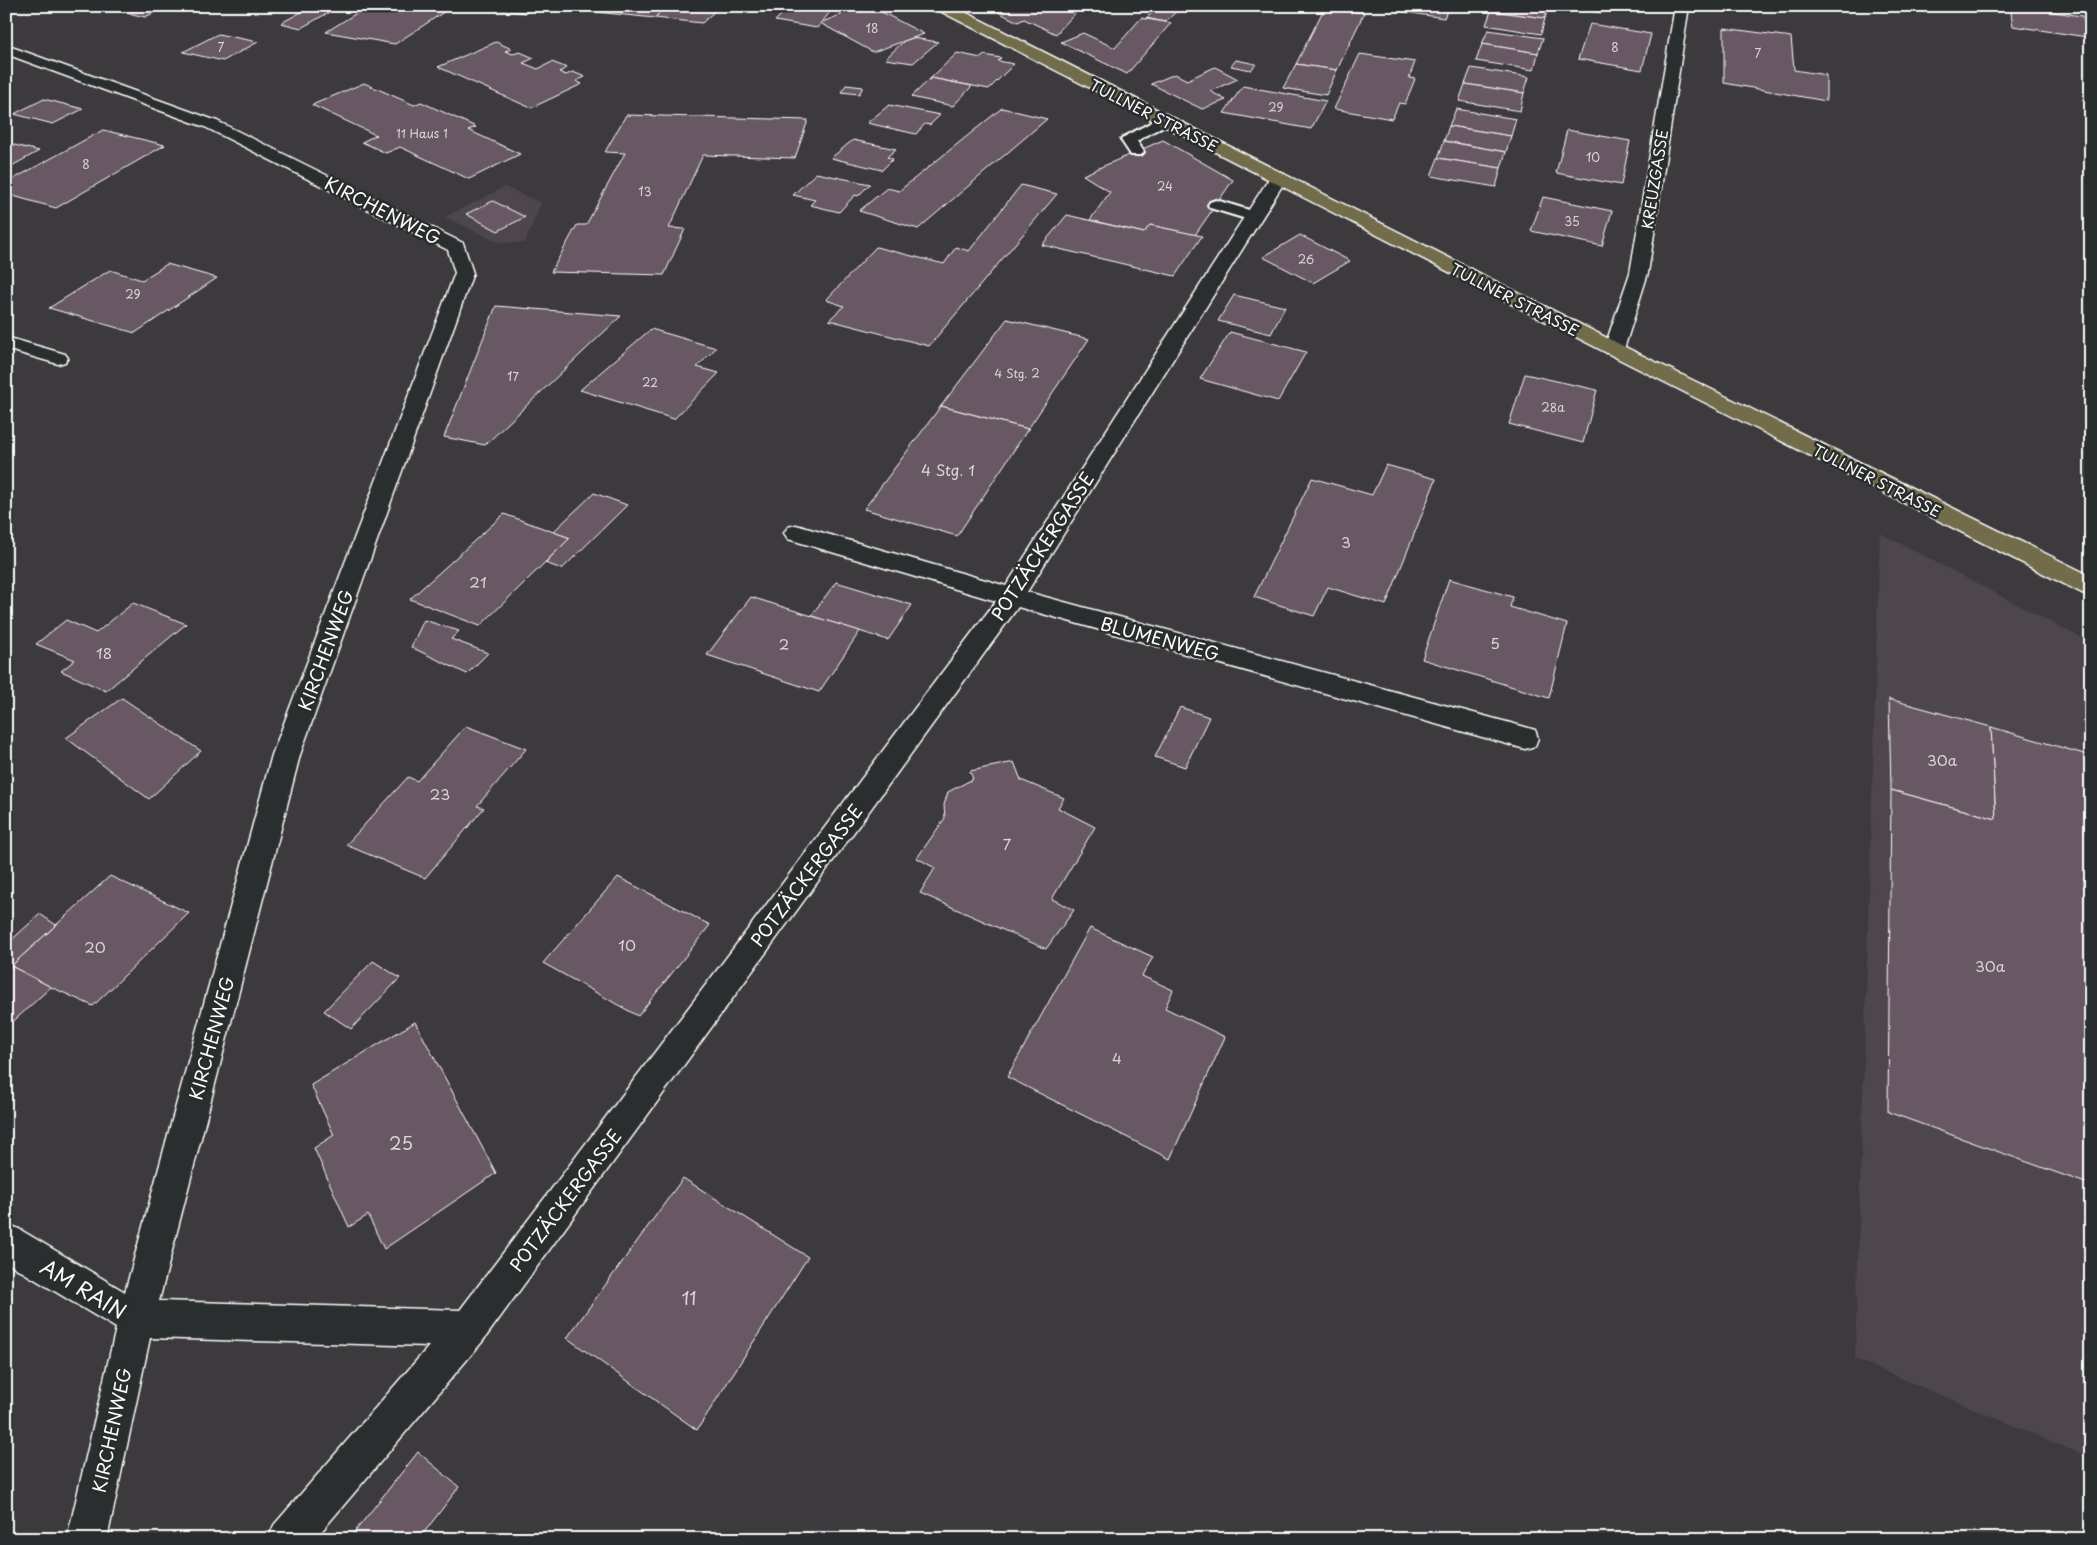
<svg xmlns="http://www.w3.org/2000/svg" width="2097" height="1545" font-family="'Playpen Sans',sans-serif">
<style>
.built{fill:#4e474d}
.building{fill:#685864;stroke:#fff}
.lines{fill:none;stroke-linecap:round;stroke-linejoin:round}
.lane-casing{stroke:#fff;stroke-width:4}
.street-casing{stroke:#fff;stroke-width:3}
.primary-casing{stroke:#fff;stroke-width:3}
.lane{fill:#2a2d2e;fill-rule:evenodd}
.street{fill:#2a2d2e;fill-rule:evenodd}
.primary{fill:#726c4b;fill-rule:evenodd}
.labels{text-anchor:middle;dominant-baseline:central;stroke-width:5;stroke-linejoin:round;paint-order:stroke}
.far-number-label{font-size:12px;fill:#d9d5d8}
.far-street-label{font-size:15px;fill:#fff;stroke:#2a2d2e}
.number-label{font-size:15px;fill:#d9d5d8}
.street-label{font-size:18px;fill:#fff;stroke:#2a2d2e}
.near-number-label{font-size:18px;fill:#d9d5d8}
.near-street-label{font-size:21px;fill:#fff;stroke:#2a2d2e}
</style>
<rect width="100%" height="100%" fill="#3d3a3e"/>
<filter id="ink" filterUnits="userSpaceOnUse"><feTurbulence type="fractalNoise" baseFrequency=".02" numOctaves="2"/><feDisplacementMap in="SourceGraphic" scale="10" xChannelSelector="R" yChannelSelector="G"/><feConvolveMatrix kernelMatrix="1 2 1 2 8 2 1 2 1" color-interpolation-filters="sRGB"/></filter>
<g filter="url(#ink)">
<g class="built">
<polygon points="505,187 541,203 525,243 499,242 445,217"/>
<polygon points="1880,533 2091,643 2091,1458 1855,1359"/>
</g>
<g class="building">
<polygon points="131,6 168,6 145,17 120,11"/>
<polygon points="313,6 333,10 301,28 281,23"/>
<polygon points="368,6 453,6 395,44 326,32"/>
<polygon points="486,6 534,6 526,13 483,8"/>
<polygon points="537,6 665,6 655,18"/>
<polygon points="665,6 754,6 749,12 718,8 702,23 655,18"/>
<polygon points="790,6 822,6 831,11 817,28 775,21"/>
<polygon points="862,6 870,6 924,34 873,52 820,23"/>
<polygon points="998,6 1043,6 1048,9 1050,6 1082,6 1056,34 1024,19 1018,22 998,12 1005,10"/>
<polygon points="1160,6 1178,10 1165,22 1146,18"/>
<polygon points="1394,6 1449,6 1444,18 1392,10"/>
<polygon points="1493,6 1549,6 1545,18 1491,11"/>
<polygon points="1583,6 1604,6 1602,13 1582,10"/>
<polygon points="2010,6 2082,16 2087,37 2013,26"/>
<polygon points="1325,7 1364,13 1337,70 1296,64"/>
<polygon points="1491,11 1545,18 1541,34 1486,25"/>
<polygon points="1141,18 1171,23 1127,74 1061,42 1083,33 1115,48"/>
<polygon points="1590,24 1651,34 1642,70 1578,59"/>
<polygon points="1724,28 1791,37 1794,70 1826,75 1826,101 1724,83"/>
<polygon points="1488,30 1543,38 1538,53 1482,44"/>
<polygon points="218,34 258,42 223,61 183,52"/>
<polygon points="913,38 938,42 913,63 885,59 904,41"/>
<polygon points="496,42 512,49 505,51 513,54 520,52 534,58 523,63 538,69 552,62 567,68 559,72 566,75 573,72 585,77 576,81 582,84 531,108 438,67"/>
<polygon points="1482,44 1538,53 1534,70 1476,61"/>
<polygon points="957,53 981,58 984,55 1001,58 998,61 1014,64 989,89 931,78"/>
<polygon points="1360,54 1415,62 1409,78 1415,79 1405,104 1399,103 1392,119 1334,109"/>
<polygon points="1236,60 1256,64 1251,70 1231,66"/>
<polygon points="1296,64 1337,70 1326,95 1283,88"/>
<polygon points="1215,67 1238,79 1210,91 1226,100 1202,109 1151,84 1175,74 1187,80"/>
<polygon points="1471,68 1529,77 1524,93 1465,84"/>
<polygon points="931,78 972,86 953,106 911,97"/>
<polygon points="364,83 414,105 421,102 476,127 468,130 520,154 469,179 400,147 386,153 362,142 376,135 312,105"/>
<polygon points="1465,84 1524,93 1520,111 1459,101"/>
<polygon points="846,85 863,87 859,94 841,92"/>
<polygon points="1243,86 1259,89 1326,101 1311,129 1224,113"/>
<polygon points="44,99 83,109 53,124 14,114"/>
<polygon points="889,105 940,115 930,125 925,124 916,134 867,123"/>
<polygon points="1002,108 1047,119 918,229 859,211 887,188 899,191"/>
<polygon points="1456,109 1516,119 1511,136 1449,126"/>
<polygon points="626,115 808,120 795,158 703,155 669,228 685,229 664,275 551,272 577,225 586,225 625,153 605,152"/>
<polygon points="1449,126 1511,136 1506,152 1444,141"/>
<polygon points="103,130 165,145 56,208 6,194 6,183"/>
<polygon points="1567,130 1630,141 1621,185 1556,173"/>
<polygon points="853,140 896,149 887,157 893,159 882,170 831,158"/>
<polygon points="1163,140 1233,180 1195,235 1150,225 1144,233 1090,220 1110,192 1083,175"/>
<polygon points="1444,141 1506,152 1501,168 1438,158"/>
<polygon points="6,143 39,151 6,169"/>
<polygon points="1438,158 1501,168 1496,187 1431,176"/>
<polygon points="816,173 870,184 858,196 855,195 839,212 810,205 815,200 793,195"/>
<polygon points="1021,185 1057,194 929,346 829,320 844,306 826,300 876,247 944,264 956,247 969,251"/>
<polygon points="1543,197 1612,211 1602,246 1531,231"/>
<polygon points="493,201 525,217 498,231 466,214"/>
<polygon points="1067,215 1144,233 1150,225 1202,236 1175,276 1042,245"/>
<polygon points="1300,235 1350,261 1313,283 1263,257"/>
<polygon points="167,264 217,278 135,333 49,308 110,270 142,280"/>
<polygon points="1234,295 1285,307 1271,334 1218,321"/>
<polygon points="496,306 621,316 485,445 444,437"/>
<polygon points="1007,319 1089,339 1028,429 941,406"/>
<polygon points="651,329 716,348 697,367 719,373 674,419 580,390"/>
<polygon points="1230,332 1306,352 1278,401 1200,379"/>
<polygon points="1525,374 1597,390 1583,443 1509,424"/>
<polygon points="941,406 1028,429 957,536 864,509"/>
<polygon points="1386,465 1436,479 1386,605 1328,587 1314,616 1254,597 1312,478 1372,495"/>
<polygon points="594,493 627,505 562,569 545,563 570,538 553,532"/>
<polygon points="504,514 570,538 480,626 410,599"/>
<polygon points="1449,579 1513,597 1510,607 1567,624 1549,698 1422,659"/>
<polygon points="836,582 912,605 888,640 811,616"/>
<polygon points="751,597 860,631 819,692 707,655"/>
<polygon points="133,603 186,624 106,691 61,671 75,660 36,644 66,620 96,633"/>
<polygon points="424,620 459,631 451,639 488,653 467,674 411,647"/>
<polygon points="122,698 201,751 149,799 66,738"/>
<polygon points="1889,699 1991,727 1996,819 1891,790"/>
<polygon points="1180,707 1209,717 1185,767 1155,757"/>
<polygon points="466,726 526,749 477,806 484,808 425,878 346,845 408,777 417,781"/>
<polygon points="1991,727 2091,756 2091,1185 1888,1112 1891,790 1996,819"/>
<polygon points="1014,762 1021,780 1064,798 1058,808 1095,827 1052,899 1074,910 1046,949 920,893 935,868 917,858 945,818 944,805 948,792 973,779 970,771"/>
<polygon points="110,876 189,913 93,1006 51,987 11,966"/>
<polygon points="618,877 710,925 638,1016 543,963"/>
<polygon points="40,914 56,925 11,966 51,987 6,1028 6,945"/>
<polygon points="1090,928 1153,957 1142,976 1173,990 1165,1008 1225,1037 1170,1159 1007,1077"/>
<polygon points="373,961 400,978 351,1029 324,1011"/>
<polygon points="415,1022 496,1173 384,1249 368,1215 349,1227 314,1148 334,1135 311,1085"/>
<polygon points="683,1178 808,1257 697,1430 567,1338"/>
<polygon points="418,1452 459,1487 419,1539 349,1539"/>
</g>
<g class="lines">
<defs>
<g id="lane">
<polygon points="1163,116 1168,117 1170,120 1168,123 1137,141 1144,152 1141,155 1131,155 1121,140 1124,137"/>
<polygon points="1216,200 1259,213 1261,216 1259,219 1253,221 1210,208 1208,205 1210,202"/>
</g>
<g id="street">
<polygon points="1675,6 1689,6 1648,273 1624,349 1621,353 1614,355 1607,353 1604,349 1630,273"/>
<polygon points="6,45 217,121 463,243 473,273 300,755 159,1301 460,1310 996,601 788,539 784,533 788,527 796,525 1006,586 1272,174 1278,173 1284,174 1287,178 1027,592 1525,727 1535,730 1538,738 1535,746 1525,749 1018,607 482,1342 315,1539 268,1539 274,1525 429,1346 150,1338 107,1539 67,1539 116,1328 6,1262 6,1224 19,1229 125,1292 272,755 455,273 448,250 205,127 6,54"/>
<polygon points="6,337 65,354 68,358 65,362 58,364 6,349"/>
</g>
<polygon id="primary" points="934,6 953,6 1621,345 2091,576 2091,596 2082,593 1607,353 936,9"/>
</defs>
<use href="#lane" class="lane-casing"/>
<use href="#street" class="street-casing"/>
<use href="#primary" class="primary-casing"/>
<use href="#lane" class="lane"/>
<use href="#street" class="street"/>
<use href="#primary" class="primary"/>
</g>
</g>
<g class="labels">
<g class="far-number-label">
<text x="872" y="28">18</text>
<text x="221" y="47">7</text>
<text x="1615" y="47">8</text>
<text x="1758" y="53">7</text>
<text x="1276" y="107">29</text>
<text x="422" y="133">11 Haus 1</text>
<text x="1593" y="157">10</text>
<text x="86" y="164">8</text>
<text x="1165" y="186">24</text>
<text x="645" y="191">13</text>
<text x="1572" y="221">35</text>
<text x="1306" y="259">26</text>
<text x="133" y="294">29</text>
<text x="1017" y="373">4 Stg. 2</text>
<text x="513" y="376">17</text>
<text x="650" y="382">22</text>
<text x="1553" y="407">28a</text>
</g>
<g class="far-street-label">
<text transform="translate(1154 115) rotate(27)">TULLNER STRASSE</text>
<text transform="translate(1654 179) rotate(-81)">KREUZGASSE</text>
<text transform="translate(1515 299) rotate(27)">TULLNER STRASSE</text>
<text transform="translate(1877 480) rotate(27)">TULLNER STRASSE</text>
</g>
<g class="number-label">
<text x="948" y="469">4 Stg. 1</text>
<text x="1346" y="541">3</text>
<text x="478" y="581">21</text>
<text x="1495" y="642">5</text>
<text x="784" y="643">2</text>
<text x="104" y="652">18</text>
<text x="1942" y="759">30a</text>
<text x="440" y="793">23</text>
<text x="1007" y="843">7</text>
<text x="627" y="944">10</text>
<text x="95" y="946">20</text>
<text x="1990" y="965">30a</text>
<text x="1117" y="1057">4</text>
</g>
<g class="street-label">
<text transform="translate(383 210) rotate(27)">KIRCHENWEG</text>
<text transform="translate(1042 546) rotate(-57)">POTZÄCKERGASSE</text>
<text transform="translate(1160 638) rotate(15)">BLUMENWEG</text>
<text transform="translate(325 650) rotate(-70)">KIRCHENWEG</text>
<text transform="translate(806 875) rotate(-53)">POTZÄCKERGASSE</text>
<text transform="translate(211 1038) rotate(-75)">KIRCHENWEG</text>
<text transform="translate(565 1200) rotate(-53)">POTZÄCKERGASSE</text>
<text transform="translate(111 1430) rotate(-78)">KIRCHENWEG</text>
</g>
<g class="near-number-label">
<text x="401" y="1142">25</text>
<text x="689" y="1297">11</text>
</g>
<g class="near-street-label">
<text transform="translate(84 1288) rotate(31)">AM RAIN</text>
</g>
</g>
<rect width="2097" height="1545" fill="none" stroke="#2a2d2e" stroke-width="25"/>
<rect x="12" y="12" width="2072" height="1520" fill="none" stroke="#fff" stroke-width="2" filter="url(#ink)"/>
</svg>
